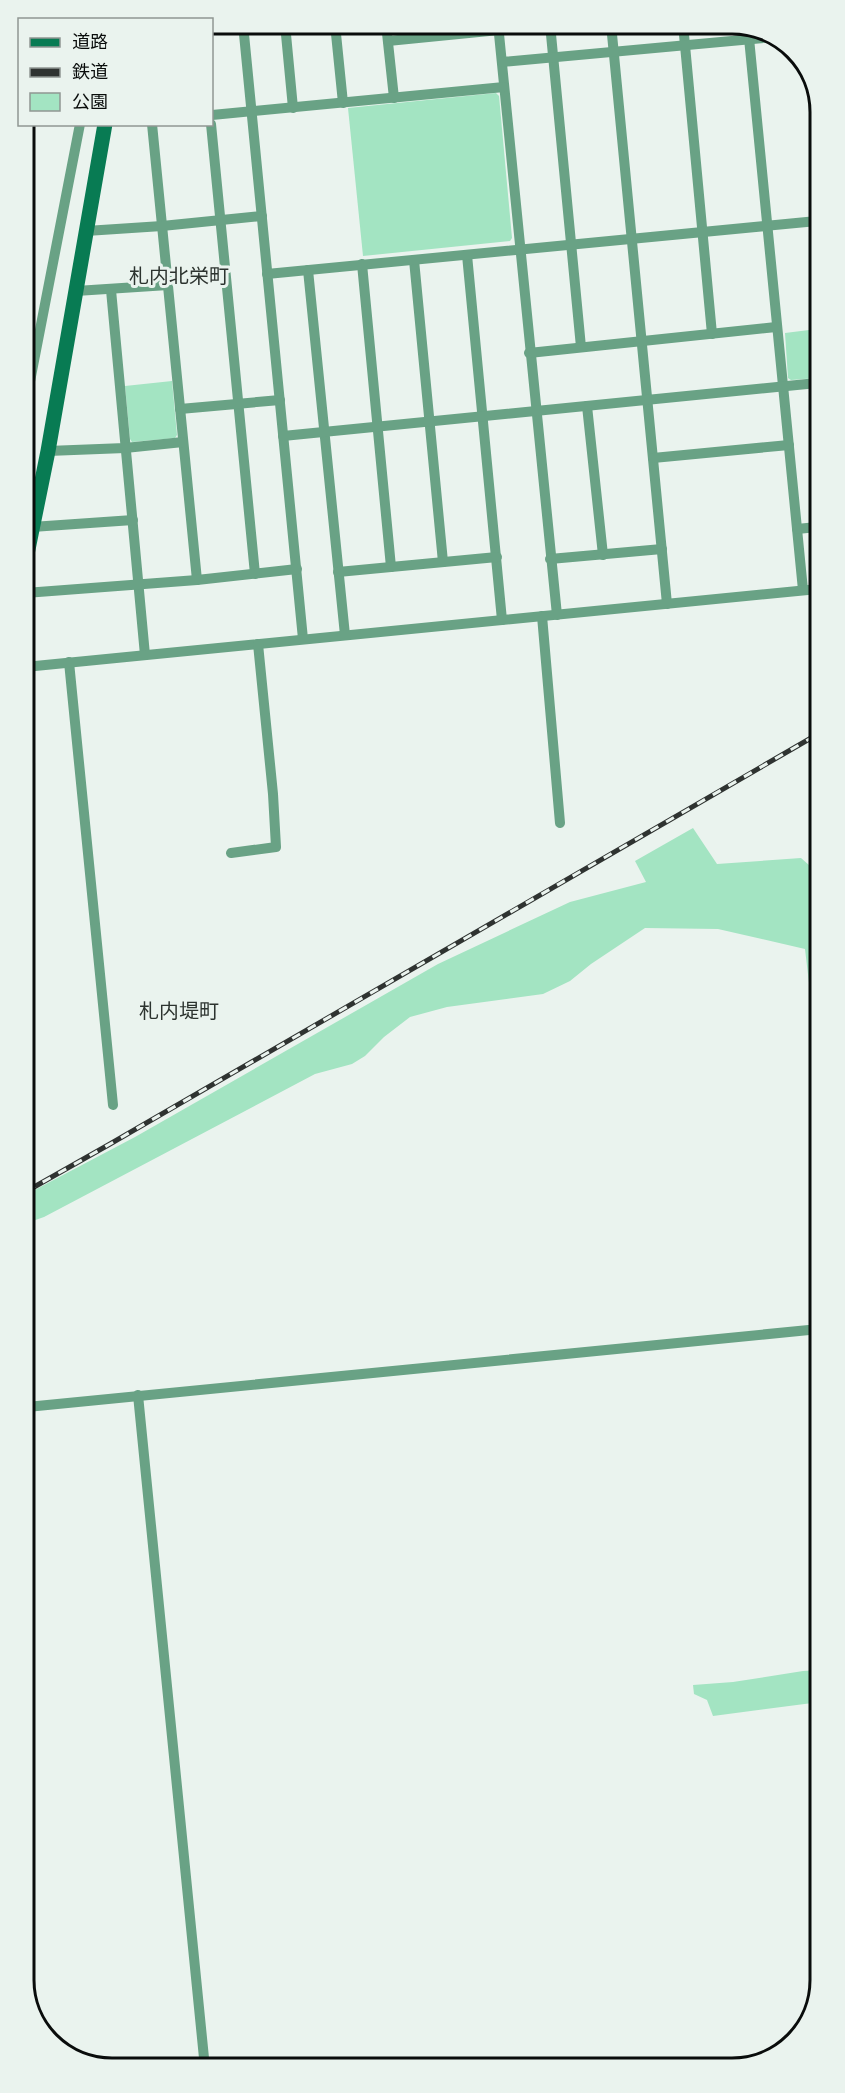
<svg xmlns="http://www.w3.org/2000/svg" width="845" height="2093" font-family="'Nunito Sans','Noto Sans JP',sans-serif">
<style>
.green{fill:#a3e4c2}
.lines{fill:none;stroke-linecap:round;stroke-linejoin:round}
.street{stroke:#69a285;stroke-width:10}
.secondary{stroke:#087b53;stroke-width:15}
.rail-casing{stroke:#2f3331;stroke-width:5}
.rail{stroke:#eaf3ee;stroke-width:3;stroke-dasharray:9;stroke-linecap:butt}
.labels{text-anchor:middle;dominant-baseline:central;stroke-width:6;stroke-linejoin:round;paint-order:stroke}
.quarter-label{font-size:20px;fill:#2c332f;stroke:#eaf3ee}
.rim{fill:none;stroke:#090c0b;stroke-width:3}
</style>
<rect width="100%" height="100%" fill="#eaf3ee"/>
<g class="green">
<polygon points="496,93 499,96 512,238 510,241 363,256 348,108"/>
<polygon points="817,329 817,378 791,380 788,378 785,333"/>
<polygon points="172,381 177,435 175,438 132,442 130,439 125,386"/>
<polygon points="693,828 717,864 801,858 818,873 819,1067 805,949 718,929 645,928 591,964 570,981 543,994 447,1007 410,1017 384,1037 365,1056 352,1064 315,1074 44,1217 27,1223 27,1194 135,1137 438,964 570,902 646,882 635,861"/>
<polygon points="820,1670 820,1702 713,1716 707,1700 694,1694 693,1685 733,1682 803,1671"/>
</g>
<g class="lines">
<g class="street">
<polyline points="243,24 303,639"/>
<polyline points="285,24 293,108"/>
<polyline points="335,24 343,103"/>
<polyline points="386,24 394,98"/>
<polyline points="498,24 557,615"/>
<polyline points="550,24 581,347"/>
<polyline points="611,24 667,604"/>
<polyline points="683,24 712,334"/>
<polyline points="748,28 803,590"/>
<polyline points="388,41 499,30"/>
<polyline points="502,62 774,37"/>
<polyline points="816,84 816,87"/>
<polyline points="212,115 504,87"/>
<polyline points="152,124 197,580"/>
<polyline points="211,124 255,574"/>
<polyline points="86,231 162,226 262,216"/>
<polyline points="467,255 502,620"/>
<polyline points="414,260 443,562"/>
<polyline points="362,264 391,567"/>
<polyline points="308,270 345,635"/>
<polyline points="267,274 817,221"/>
<polyline points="111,290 145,655"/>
<polyline points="76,291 168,285"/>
<polyline points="529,353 776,327"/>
<polyline points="587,406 603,555"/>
<polyline points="25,407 80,124"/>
<polyline points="180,409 280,400"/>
<polyline points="283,436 817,383"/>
<polyline points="48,451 125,448 183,442"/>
<polyline points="653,458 789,445"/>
<polyline points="32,527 133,520"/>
<polyline points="797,529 817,527"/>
<polyline points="550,559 662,549"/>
<polyline points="338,572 497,557"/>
<polyline points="25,593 197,580 297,569"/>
<polyline points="542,616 560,823"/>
<polyline points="69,662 113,1105"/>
<polyline points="25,667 818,589"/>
<polyline points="231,853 276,847 273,794 258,644"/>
<polyline points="138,1395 205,2068"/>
<polyline points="27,1407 819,1329"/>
</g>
<polyline class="secondary" points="25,564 48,451 105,124"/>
<defs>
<polyline id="rail" points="27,1191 110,1144 818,734"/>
</defs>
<use href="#rail" class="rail-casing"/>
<use href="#rail" class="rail"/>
</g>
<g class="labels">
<g class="quarter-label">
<text x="179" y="276">札内北栄町</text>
<text x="179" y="1011">札内堤町</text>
</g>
</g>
<path d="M0 0H845V2093H0ZM112 34H732A78 78 0 0 1 810 112V1980A78 78 0 0 1 732 2058H112A78 78 0 0 1 34 1980V112A78 78 0 0 1 112 34Z" fill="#eaf3ee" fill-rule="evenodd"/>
<path class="rim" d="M112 34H732A78 78 0 0 1 810 112V1980A78 78 0 0 1 732 2058H112A78 78 0 0 1 34 1980V112A78 78 0 0 1 112 34Z"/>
<rect x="18" y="18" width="195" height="108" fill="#eaf3ee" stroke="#909793" stroke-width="1.5"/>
<rect x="30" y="38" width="30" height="9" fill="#087b53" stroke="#909793" stroke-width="1.5"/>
<text x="72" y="48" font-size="18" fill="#090c0b">道路</text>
<rect x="30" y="68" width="30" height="9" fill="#2f3331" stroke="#909793" stroke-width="1.5"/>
<text x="72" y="78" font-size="18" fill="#090c0b">鉄道</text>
<rect x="30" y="93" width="30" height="18" fill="#a3e4c2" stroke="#909793" stroke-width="1.5"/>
<text x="72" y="108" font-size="18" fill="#090c0b">公園</text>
</svg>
